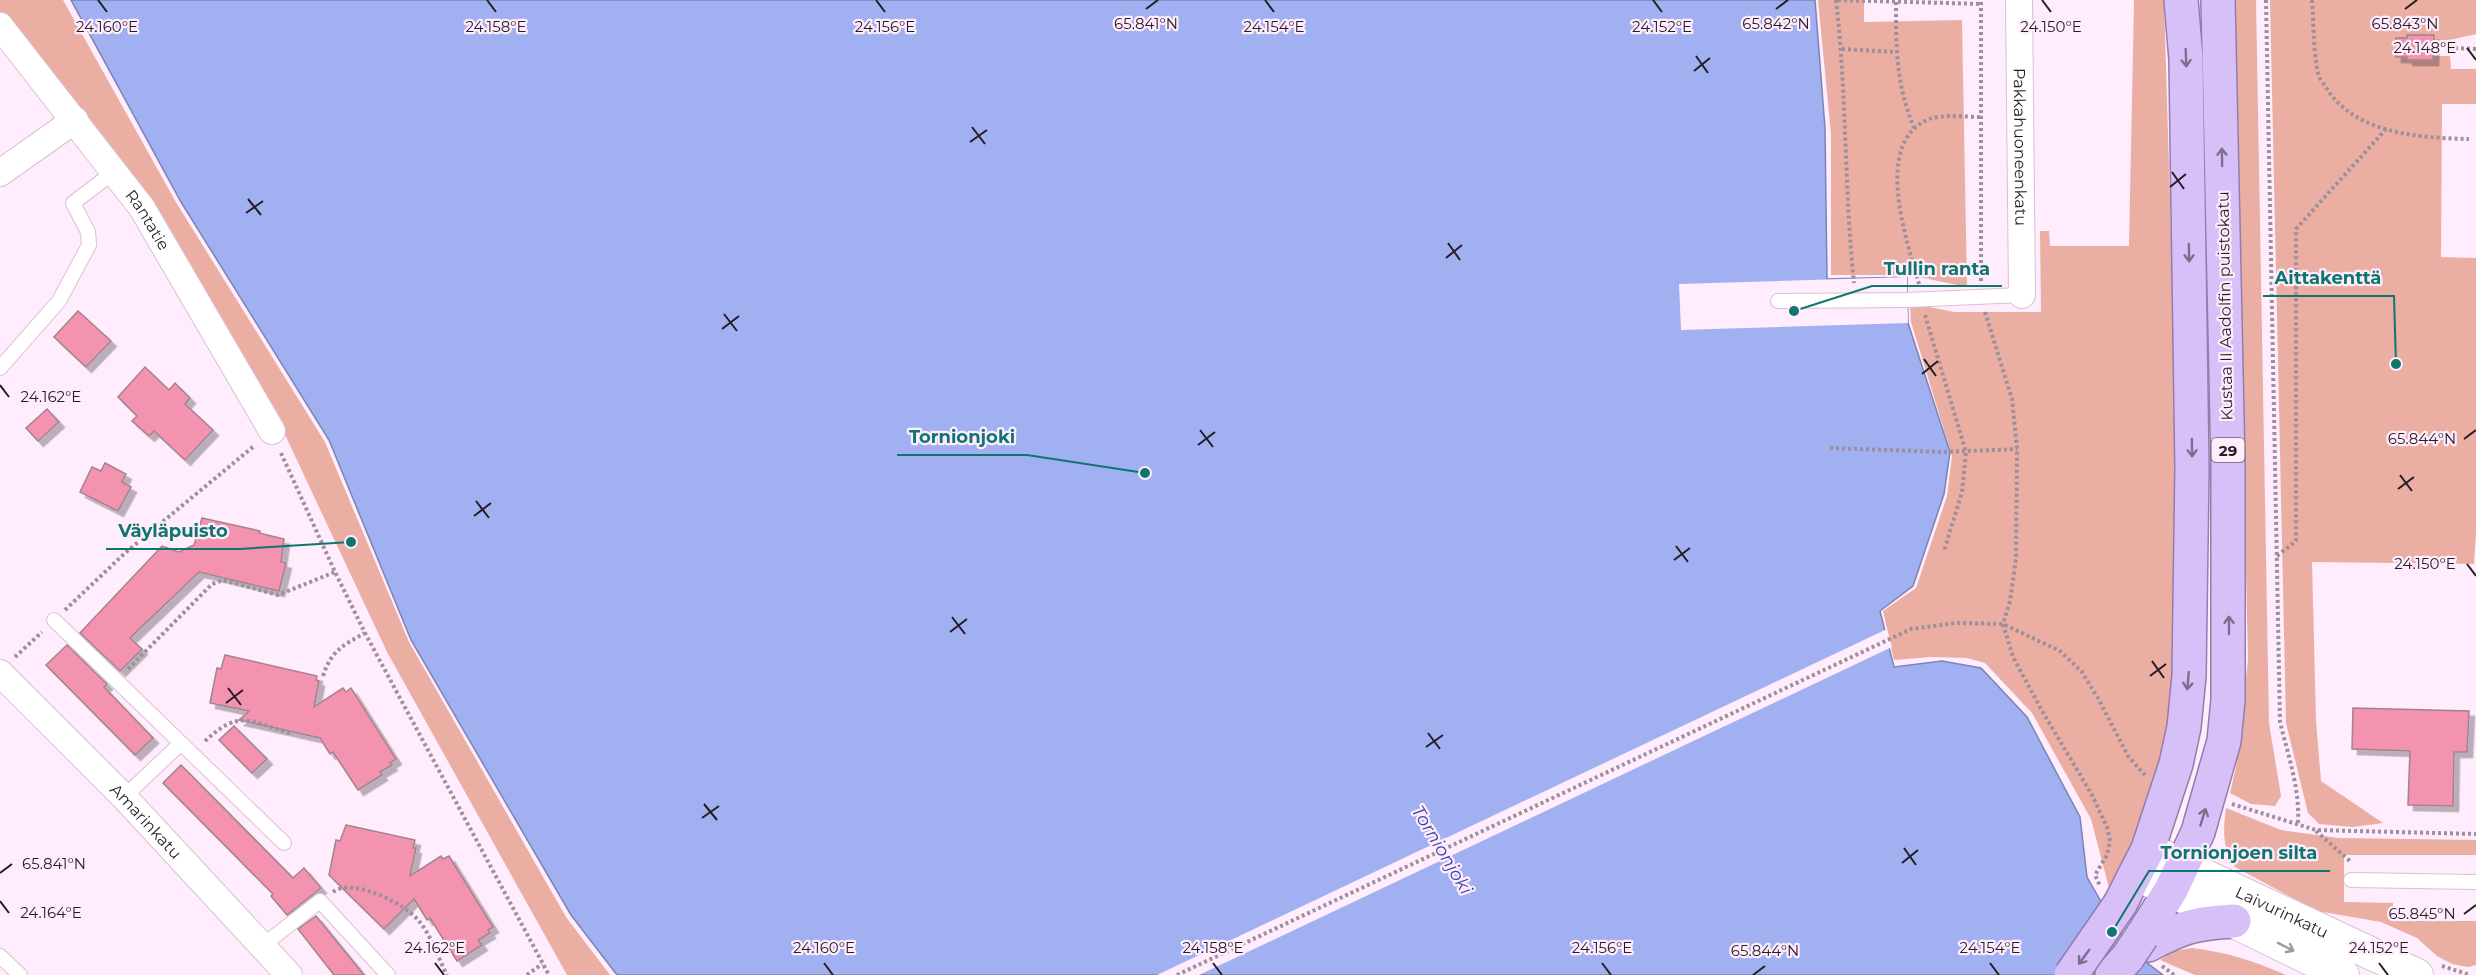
<svg xmlns="http://www.w3.org/2000/svg" width="2476" height="975" font-family="Montserrat,sans-serif">
<style>
.green{fill:#ebaea3}
.water{fill:#a0b0f1;stroke:#7b84b4;stroke-width:1.5}
.pier{fill:#ffecfc}
.building{fill:#f393b0;stroke:#a1848b;stroke-width:1.5;filter:url(#shadow)}
.lines{fill:none;stroke-linecap:round;stroke-linejoin:round}
.service-casing{stroke:#d8c1d4;stroke-width:16}
.minor-casing{stroke:#d8c1d4;stroke-width:28}
.tertiary-casing{stroke:#d8c1d4;stroke-width:34}
.trunk-casing{stroke:#927dac;stroke-width:36}
.path{stroke:#9d8f9b;stroke-width:4;stroke-dasharray:3 3;stroke-linecap:butt}
.service{stroke:#fff;stroke-width:14}
.minor{stroke:#fff;stroke-width:26}
.tertiary{stroke:#fff;stroke-width:32}
.trunk{stroke:#d7c0f8;stroke-width:33}
.trunk-bridge-casing{stroke:#927dac;stroke-width:36;stroke-linecap:butt}
.trunk-bridge{stroke:#d7c0f8;stroke-width:33}
.oneway{stroke:#7e6e8e}
.oneway2{stroke:#9d999c}
.ticks{fill:none;stroke:#251d24;stroke-width:2}
.labels{text-anchor:middle;dominant-baseline:central;stroke-width:4.5;stroke-linejoin:round;paint-order:stroke}
.shield{fill:#ffecfc;stroke:#665b65;stroke-width:1.5}
.shield-label{font-size:15px;font-weight:bold;fill:#251d24}
.street-label{font-size:16px;fill:#251d24;stroke:#ffecfc}
.water-label{font-size:18px;font-style:italic;fill:#3c47a4;stroke:#ffecfc}
.ticks-label{font-size:15px;text-anchor:middle;fill:#251d24;stroke:#ffecfc;stroke-width:4.5;stroke-linejoin:round;paint-order:stroke}
.leader{fill:none;stroke:#0f766e;stroke-width:2}
.callout-dot{fill:#0f766e;stroke:#ffecfc;stroke-width:2}
.callout-label{font-size:18px;text-anchor:middle;font-weight:bold;fill:#0f766e;stroke:#ffecfc;stroke-width:4.5;stroke-linejoin:round;paint-order:stroke}
</style>
<defs>
<filter id="shadow"><feDropShadow dx="5.5" dy="5.5" stdDeviation="0" flood-color="#0004"/></filter>
</defs>
<rect width="100%" height="100%" fill="#ffecfc"/>
<g class="green">
<polygon points="0,0 63,0 177,204 325,442 409,642 566,917 610,975 567,975 387,652 280,424 0,16"/>
<polygon points="1818,0 1864,0 1864,22 1962,20 1967,287 1909,275 1831,275 1831,134"/>
<polygon points="2134,0 2164,0 2178,469 2174,657 2162,771 2146,814 2109,888 2091,819 2032,713 1985,663 1967,658 1930,657 1894,660 1883,611 1916,588 1947,496 1952,456 1911,322 1910,303 1954,312 2041,312 2040,231 2049,231 2050,246 2129,246"/>
<polygon points="2233,0 2256,0 2269,723 2281,796 2275,806 2251,804 2230,793 2236,767 2248,660"/>
<polygon points="2270,0 2476,0 2476,34 2450,40 2434,40 2433,35 2407,35 2407,38 2396,38 2396,57 2407,57 2407,60 2433,60 2434,56 2450,56 2451,69 2476,69 2476,104 2442,104 2441,257 2476,258 2476,533 2474,564 2312,562 2316,721 2321,781 2383,823 2353,827 2319,824 2308,813 2286,723"/>
<path d="M2226 808 2281 830 2338 838 2476 840V855H2344V902L2393 903V921H2476V965L2468 967 2452 964 2437 956 2417 938 2381 922 2317 911 2235 867C2222 847 2223 831 2226 808Z"/>
<path d="M2192 948C2226 952 2254 961 2286 975H2195L2160 960 2174 951Z"/>
</g>
<polygon class="water" points="71,0 1815,0 1825,128 1827,279 1907,277 1908,323 1950,452 1944,494 1913,586 1880,611 1894,667 1942,661 1981,668 2027,717 2080,817 2087,877 2115,926 2138,956 2163,975 617,975 571,915 411,640 329,440 181,202"/>
<g class="pier">
<polygon points="1907,277 1908,323 1681,330 1679,284"/>
<polygon points="1887,629 1892,647 1199,975 1157,975"/>
</g>
<g class="building">
<polygon points="2407,35 2434,35 2433,60 2407,60 2407,57 2396,57 2396,38 2407,38"/>
<polygon points="78,311 111,341 86,367 54,337"/>
<polygon points="145,367 169,390 175,383 190,398 185,404 213,430 185,460 154,431 149,436 132,421 137,416 118,397"/>
<polygon points="47,409 59,422 38,441 26,428"/>
<polygon points="105,463 126,474 122,482 131,487 118,511 80,492 92,467 101,471"/>
<polygon points="202,518 260,531 259,533 284,539 281,562 286,563 279,591 199,572 130,638 142,649 120,671 80,633 162,546 179,552 194,545"/>
<polygon points="67,645 107,684 104,687 153,738 135,755 46,665"/>
<polygon points="225,655 317,676 316,680 319,681 314,707 343,688 346,692 351,688 396,759 390,763 392,765 380,772 382,775 358,790 333,752 330,754 320,738 239,720 249,711 210,703 217,668 221,669"/>
<polygon points="2353,708 2469,711 2467,752 2454,752 2453,806 2408,805 2410,751 2352,749"/>
<polygon points="234,726 267,759 252,773 219,740"/>
<polygon points="181,765 293,878 304,868 321,888 287,915 271,896 273,894 163,783"/>
<polygon points="346,825 415,840 413,848 416,848 410,876 441,856 443,859 449,856 493,927 488,930 490,933 478,940 482,945 457,961 430,918 427,920 414,899 384,929 329,875 336,840 340,841"/>
<polygon points="316,916 364,975 334,975 298,929"/>
</g>
<g class="lines">
<defs>
<g id="service">
<polyline points="1778,301 1907,300 2022,295"/>
<polyline points="0,368 59,301 89,245 88,232 73,203 114,172"/>
<polyline points="54,620 284,843"/>
<polyline points="124,797 180,744"/>
<polyline points="2351,880 2476,882"/>
<polyline points="262,946 320,901 388,975"/>
<polyline points="0,956 20,975"/>
</g>
<g id="minor">
<path id="s1" d="M2019 0 2022 295"/>
<path id="s2" d="M0 26 142 208 272 431"/>
<polyline points="0,173 75,120"/>
<path id="s3" d="M0 673 124 797 289 975"/>
</g>
<g id="tertiary">
<path id="s4" d="M2148 849 2417 975"/>
<polyline points="2136,874 2343,975"/>
</g>
<g id="trunk">
<polyline points="2120,904 2148,849 2176,764 2184,727 2189,676 2192,468 2186,59 2181,0"/>
<polyline points="2142,936 2171,890 2198,832 2224,741 2228,700 2228,465 2218,0"/>
<path d="M2148 945C2183 927 2195 923 2234 921"/>
<polyline points="2112,975 2128,957"/>
</g>
</defs>
<use href="#service" class="service-casing"/>
<use href="#minor" class="minor-casing"/>
<use href="#tertiary" class="tertiary-casing"/>
<use href="#trunk" class="trunk-casing"/>
<g class="path">
<path d="M1836 0C1847 94 1844 189 1854 283"/>
<polyline points="1838,0 1981,4"/>
<path d="M2266 0 2280 722C2288 755 2300 789 2298 823"/>
<path d="M2312 0C2314 24 2313 50 2318 73 2319 79 2324 84 2327 89 2356 134 2420 138 2469 139"/>
<path d="M1896 2C1896 49 1896 84 1914 128"/>
<polyline points="2455,48 2476,49"/>
<polyline points="1842,49 1896,52"/>
<polyline points="1981,281 1981,0"/>
<path d="M1919 284C1907 242 1872 142 1929 119 1944 114 1965 117 1980 117"/>
<polyline points="1985,312 2012,399 2017,449 2016,559 2010,601 2003,624 2013,657 2041,709 2092,795 2107,827 2110,841 2107,855 2095,875 2100,886"/>
<polyline points="1925,315 1966,452 1962,492 1944,551"/>
<polyline points="1830,448 1943,452 2017,449"/>
<polyline points="281,453 335,572 365,633 549,975"/>
<polyline points="2277,556 2296,541 2296,229 2386,129"/>
<polyline points="65,610 125,553 254,446"/>
<polyline points="15,657 42,632"/>
<polyline points="128,669 212,584 223,580 278,595 335,572"/>
<path d="M323 676C331 651 343 645 365 633"/>
<path d="M205 741C240 709 248 721 290 733"/>
<polyline points="2232,804 2316,830 2476,834"/>
<polyline points="2316,831 2351,862"/>
<path d="M333 892C353 877 405 904 419 921 431 935 438 958 447 975"/>
<polyline points="2162,966 2174,975"/>
<polyline points="2442,966 2470,975"/>
<polyline points="527,975 542,964"/>
<polyline points="1177,975 1911,629 1956,623 2003,624 2060,651 2082,672 2099,700 2128,756 2145,775"/>
</g>
<use href="#service" class="service"/>
<use href="#minor" class="minor"/>
<use href="#tertiary" class="tertiary"/>
<use href="#trunk" class="trunk"/>
<defs>
<g id="trunk-bridge">
<polyline points="2128,957 2142,936"/>
<polyline points="2071,975 2120,904"/>
</g>
</defs>
<use href="#trunk-bridge" class="trunk-bridge-casing"/>
<use href="#trunk-bridge" class="trunk-bridge"/>
</g>
<defs><path id="oneway-shaft" d="M-6 0H5M1.5-3L5.5 0L1.5 3" fill="none" stroke-width="1.6" stroke-linecap="round" stroke-linejoin="round" transform="scale(1.5)"/></defs>
<g class="oneway">
<use href="#oneway-shaft" transform="translate(2186 58) rotate(88)"/>
<use href="#oneway-shaft" transform="translate(2222 157) rotate(-91)"/>
<use href="#oneway-shaft" transform="translate(2189 253) rotate(89)"/>
<use href="#oneway-shaft" transform="translate(2192 448) rotate(89)"/>
<use href="#oneway-shaft" transform="translate(2229 625) rotate(-90)"/>
<use href="#oneway-shaft" transform="translate(2188 681) rotate(95)"/>
<use href="#oneway-shaft" transform="translate(2203 817) rotate(-73)"/>
<use href="#oneway-shaft" transform="translate(2084 957) rotate(126)"/>
</g>
<use class="oneway2" href="#oneway-shaft" transform="translate(2286 947) rotate(27)"/>
<path class="ticks" d="M98 0 107 12M487 0 496 12M876 0 885 12M1265 0 1274 12M1653 0 1662 12M2042 0 2051 12M1146 9 1158 0M1776 9 1788 0M2405 9 2417 0M2467 48 2476 60M1696 56 1708 73M1694 71 1710 58M972 127 985 144M970 142 987 130M2172 172 2184 189M2170 187 2186 174M248 199 261 215M246 213 263 201M1448 243 1460 260M1446 258 1462 245M724 314 737 331M722 329 739 316M1924 359 1936 376M1922 374 1938 361M0 385 9 397M1200 430 1213 447M2464 439 2476 430M1198 445 1215 432M2400 475 2412 491M2398 489 2414 477M476 501 489 518M474 516 491 503M1676 546 1688 562M1674 560 1690 548M2467 564 2476 576M952 617 965 634M950 632 967 619M2152 661 2164 678M2150 676 2166 664M228 688 241 705M226 703 243 690M1428 733 1440 749M1426 747 1443 735M704 804 717 820M702 818 719 806M1904 848 1916 865M1902 863 1918 850M0 873 12 864M0 901 9 913M2464 914 2476 905M435 963 444 975M824 963 833 975M1213 963 1222 975M1602 963 1611 975M1990 963 1999 975M2379 963 2388 975M1753 975 1765 966"/>
<g class="labels">
<rect class="shield" x="2211.5" y="438" width="33" height="24" rx="4.5"/>
<g class="shield-label">
<text x="2228" y="450">29</text>
</g>
<g class="street-label">
<text stroke="none"><textPath href="#s1" startOffset="147">Pakkahuoneenkatu</textPath></text>
<text stroke="none"><textPath href="#s2" startOffset="244">Rantatie</textPath></text>
<text transform="translate(2225 306) rotate(-91)">Kustaa II Aadolfin puistokatu</text>
<text stroke="none"><textPath href="#s3" startOffset="208">Amarinkatu</textPath></text>
<text stroke="none"><textPath href="#s4" startOffset="148">Laivurinkatu</textPath></text>
</g>
<g class="water-label">
<text transform="translate(1442 850) rotate(59)">Tornionjoki</text>
</g>
</g>
<g class="ticks-label">
<text x="1146" y="29">65.841°N</text>
<text x="1776" y="29">65.842°N</text>
<text x="2405" y="29">65.843°N</text>
<text x="107" y="32">24.160°E</text>
<text x="496" y="32">24.158°E</text>
<text x="885" y="32">24.156°E</text>
<text x="1662" y="32">24.152°E</text>
<text x="2051" y="32">24.150°E</text>
<text x="1274" y="32">24.154°E</text>
<text x="2425" y="53">24.148°E</text>
<text x="51" y="402">24.162°E</text>
<text x="2422" y="444">65.844°N</text>
<text x="2425" y="569">24.150°E</text>
<text x="54" y="869">65.841°N</text>
<text x="51" y="918">24.164°E</text>
<text x="2422" y="919">65.845°N</text>
<text x="435" y="953">24.162°E</text>
<text x="824" y="953">24.160°E</text>
<text x="1213" y="953">24.158°E</text>
<text x="1602" y="953">24.156°E</text>
<text x="1990" y="953">24.154°E</text>
<text x="2379" y="953">24.152°E</text>
<text x="1765" y="956">65.844°N</text>
</g>
<path class="leader" d="M1794 311L1872 286H2002M2396 364L2394 296H2263M1145 473L1027 455H897M351 542L240 549H106M2112 932L2149 871H2330"/>
<g class="callout-dot">
<circle cx="1794" cy="311" r="6"/>
<circle cx="2396" cy="364" r="6"/>
<circle cx="1145" cy="473" r="6"/>
<circle cx="351" cy="542" r="6"/>
<circle cx="2112" cy="932" r="6"/>
</g>
<g class="callout-label">
<text x="1937" y="275">Tullin ranta</text>
<text x="2328" y="284">Aittakenttä</text>
<text x="962" y="443">Tornionjoki</text>
<text x="173" y="537">Väyläpuisto</text>
<text x="2239" y="859">Tornionjoen silta</text>
</g>
</svg>
